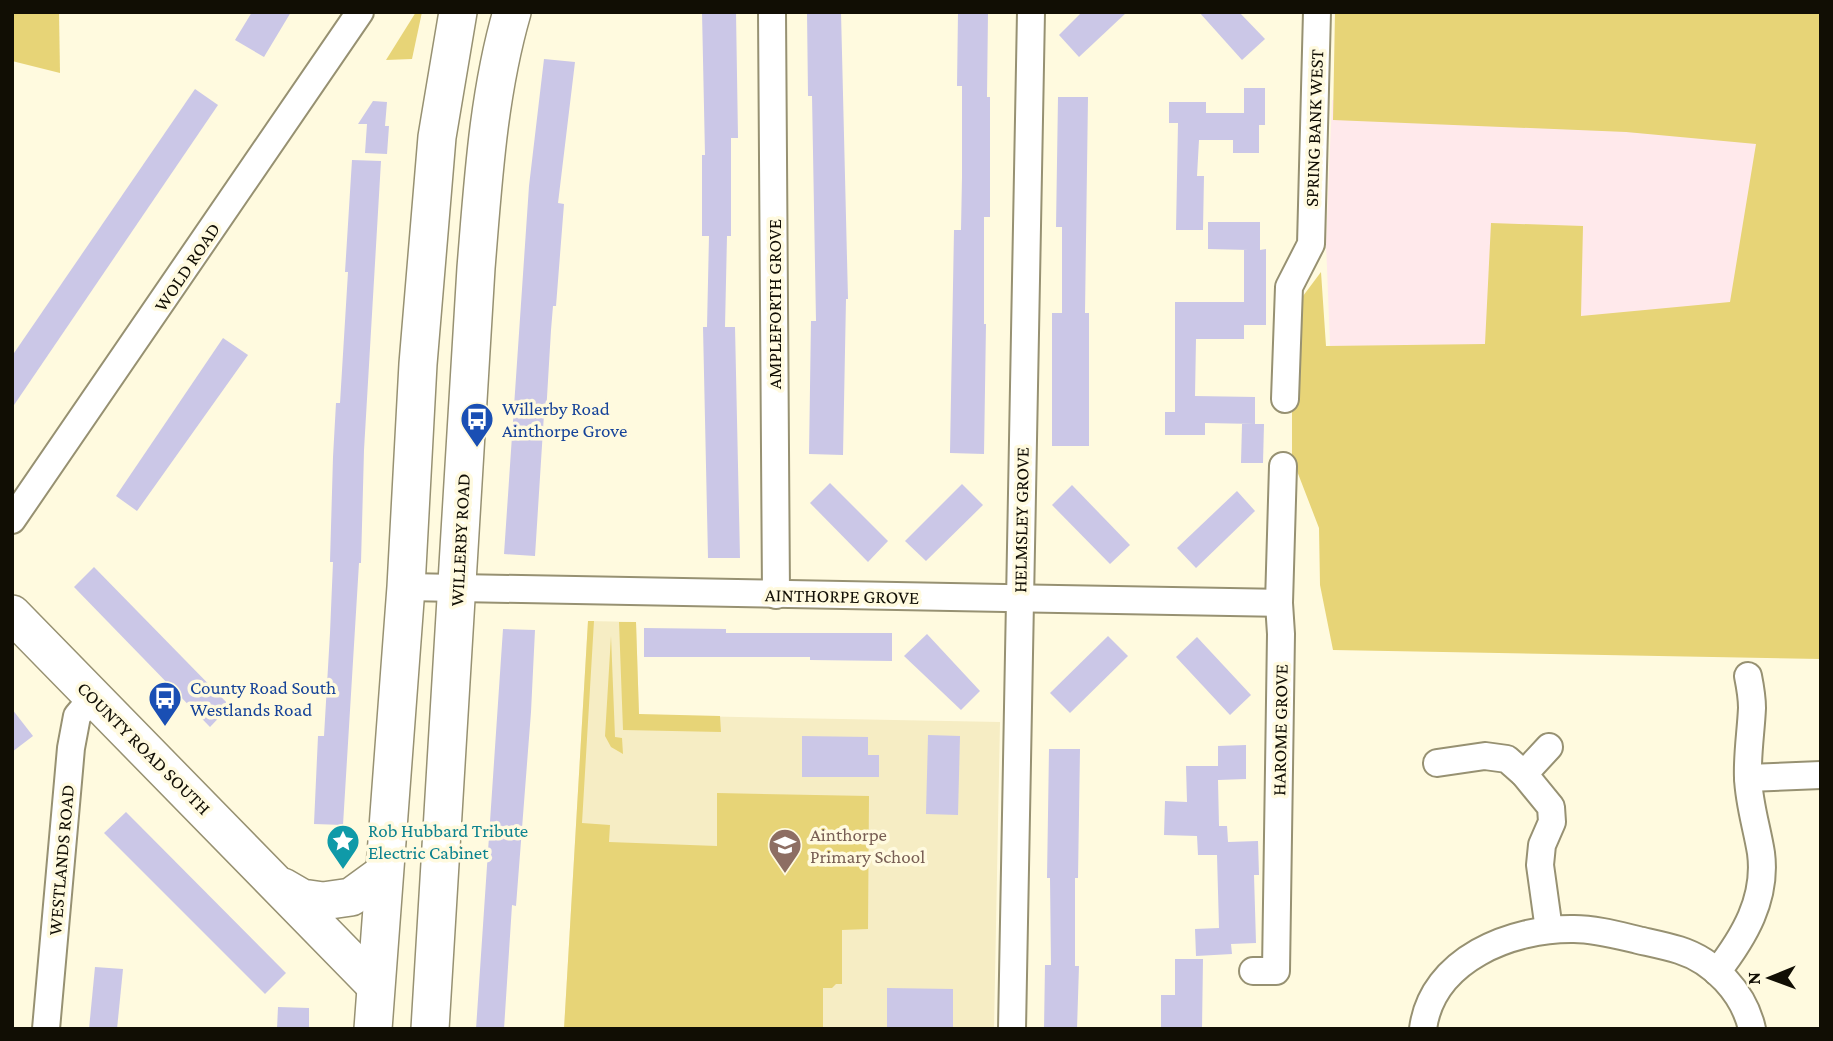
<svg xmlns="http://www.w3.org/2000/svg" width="1833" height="1041" font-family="'Crimson Pro',serif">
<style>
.built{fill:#f6edc4}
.industrial{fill:#ffe9eb}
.green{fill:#e7d477}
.building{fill:#cbc7e7}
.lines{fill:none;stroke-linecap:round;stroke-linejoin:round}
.street-casing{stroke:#979172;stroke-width:30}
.secondary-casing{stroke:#979172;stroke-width:40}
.street{stroke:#fff;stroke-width:26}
.secondary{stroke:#fff;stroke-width:37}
.labels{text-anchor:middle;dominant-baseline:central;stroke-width:7;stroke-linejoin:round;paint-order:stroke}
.street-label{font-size:19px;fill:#110e04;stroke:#fffadf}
.transit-label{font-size:19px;fill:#164399;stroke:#fffadf;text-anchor:start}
.culture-label{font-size:19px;fill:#0d838f;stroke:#fffadf;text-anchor:start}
.education-label{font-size:19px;fill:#785e54;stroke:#fffadf;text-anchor:start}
</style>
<rect width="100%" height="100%" fill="#fffadf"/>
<polygon class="built" points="588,621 636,622 639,715 1000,722 994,1029 564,1029"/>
<polygon class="industrial" points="1792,92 1813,389 1331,369 1326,243 1332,100"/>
<g class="green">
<polygon points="12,12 59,12 60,73 12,61"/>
<polygon points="416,12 422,12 412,59 386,60"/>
<polygon points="1335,12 1821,12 1821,659 1333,650 1320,585 1319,528 1292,458 1292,355 1300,300 1321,272 1326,346 1485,344 1491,223 1583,226 1581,316 1730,302 1756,144 1626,132 1333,120"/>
<polygon points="588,621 594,621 582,823 610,825 609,842 717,846 717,793 869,796 868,929 842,930 842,984 836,984 832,988 823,988 823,1029 564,1029"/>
<polygon points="619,622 636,622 639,714 720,716 721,732 623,730"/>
<polygon points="611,636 615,737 622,738 623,754 611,747 605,736"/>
</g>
<g class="building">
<polygon points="252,12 291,12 264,57 235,40"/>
<polygon points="702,12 736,12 738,138 731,138 731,236 727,236 725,327 735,327 740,558 708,558 703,327 707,327 709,236 702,236 702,155 705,155"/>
<polygon points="807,12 841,12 848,299 846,299 843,455 809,454 811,321 816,321 812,96 808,96"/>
<polygon points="958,12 988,12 987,97 990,97 990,217 984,217 984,324 986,324 984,454 950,453 954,230 961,230 962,177 962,86 957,86"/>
<polygon points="1082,12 1127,12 1079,57 1059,35"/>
<polygon points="1199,12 1239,12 1265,39 1242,60"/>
<polygon points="544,59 575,62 558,203 564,204 556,306 553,306 551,330 546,414 544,414 535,556 504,554 529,186"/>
<polygon points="1244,88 1265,88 1265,125 1259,125 1259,153 1233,153 1233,140 1199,140 1197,176 1204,176 1203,230 1176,230 1178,123 1169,123 1169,102 1206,102 1206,113 1244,113"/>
<polygon points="195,89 218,105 12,408 12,356"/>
<polygon points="1058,97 1088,97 1085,313 1089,313 1089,446 1052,446 1052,313 1062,313 1062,227 1056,227"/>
<polygon points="373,101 387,102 385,126 389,126 387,154 365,153 367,124 358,124"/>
<polygon points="352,160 381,161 364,450 361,563 359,563 343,825 314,824 318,736 324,736 330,633 333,562 330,562 333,457 336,403 340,403 348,272 345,272"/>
<polygon points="1208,222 1260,222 1260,250 1266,249 1266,325 1244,325 1244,339 1196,339 1195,396 1255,397 1255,424 1205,423 1205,435 1165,435 1165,412 1175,412 1175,302 1244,302 1244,250 1249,250 1208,249"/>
<polygon points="223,338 248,355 137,511 116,496"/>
<polygon points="1242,424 1264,424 1263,463 1241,463"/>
<polygon points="830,483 888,541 868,562 810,503"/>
<polygon points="962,484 983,505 926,561 905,541"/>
<polygon points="1072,485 1130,545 1110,564 1052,505"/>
<polygon points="1237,491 1255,511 1196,568 1177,548"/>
<polygon points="94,567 230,706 210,727 74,587"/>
<polygon points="644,628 726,629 726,633 892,633 892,661 810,660 810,657 644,657"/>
<polygon points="503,629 535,630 531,712 516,906 512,905 504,1029 476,1029"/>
<polygon points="927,634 980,691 961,710 904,656"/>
<polygon points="1108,636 1128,656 1070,713 1050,693"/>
<polygon points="1197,637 1251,695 1230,715 1176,657"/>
<polygon points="12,709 33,736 12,752"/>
<polygon points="928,735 960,736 958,815 926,814"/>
<polygon points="802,736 868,737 868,755 879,755 879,777 802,777"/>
<polygon points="1246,745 1246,779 1218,780 1219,826 1227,826 1228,842 1258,841 1259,875 1254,875 1256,943 1231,944 1232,954 1196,956 1195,929 1219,928 1217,855 1198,855 1197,836 1164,835 1165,801 1187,802 1186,766 1218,766 1218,746"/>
<polygon points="1049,749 1080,749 1078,878 1075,878 1075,966 1079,966 1077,1029 1044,1029 1045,965 1051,965 1050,878 1047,878"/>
<polygon points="126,812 286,973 265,994 104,833"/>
<polygon points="1175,959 1203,959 1202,1029 1161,1029 1161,995 1175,995"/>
<polygon points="95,967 123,969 117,1029 89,1029"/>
<polygon points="887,988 953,989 953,1029 887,1029"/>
<polygon points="278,1007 309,1008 309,1029 277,1029"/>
</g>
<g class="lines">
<defs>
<g id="street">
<polyline points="772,12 776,595"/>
<polyline points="1285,399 1289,287 1311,244 1317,12"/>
<polyline points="12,520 360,12"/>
<polyline points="406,587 1279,603"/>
<polyline points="1437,763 1485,756 1507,759 1524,774 1551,807 1552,822 1542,845 1540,865 1549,930"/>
<polyline points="1524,774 1549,747"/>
<polyline points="1748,778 1821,775"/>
<polyline points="1253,971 1276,971 1281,634 1279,603 1283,466"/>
<path d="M1717 972C1744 937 1767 899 1761 853 1757 828 1749 804 1748 778 1747 755 1751 731 1752 708 1752 697 1750 686 1748 676"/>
<polyline points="46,1029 71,748 77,716 93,697"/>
<polyline points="1012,1029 1031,12"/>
<path d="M1423 1029C1432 959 1512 928 1574 929 1595 929 1617 935 1638 940 1651 943 1666 946 1679 950 1714 961 1744 993 1752 1029"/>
</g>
<g id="secondary">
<polyline points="12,614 374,984"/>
<polyline points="283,887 302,898 323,901 351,897 384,873"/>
<polyline points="373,1029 406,587 418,364 437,137 458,12"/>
<path d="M430 1029 476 268C483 183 488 95 512 12"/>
</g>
</defs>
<use href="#street" class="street-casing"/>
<use href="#secondary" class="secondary-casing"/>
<use href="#street" class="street"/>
<use href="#secondary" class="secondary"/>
</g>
<defs>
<symbol id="bus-pin" viewBox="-11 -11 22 30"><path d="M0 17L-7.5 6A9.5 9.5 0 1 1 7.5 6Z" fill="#1a4fb4" stroke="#fffadf"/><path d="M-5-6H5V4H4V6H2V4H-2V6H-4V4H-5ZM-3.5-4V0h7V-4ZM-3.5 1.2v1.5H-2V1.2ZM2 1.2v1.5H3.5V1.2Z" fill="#fff"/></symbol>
<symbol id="sight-pin" viewBox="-11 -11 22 30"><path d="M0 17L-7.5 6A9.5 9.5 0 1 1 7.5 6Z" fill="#0f9aa8" stroke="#fffadf"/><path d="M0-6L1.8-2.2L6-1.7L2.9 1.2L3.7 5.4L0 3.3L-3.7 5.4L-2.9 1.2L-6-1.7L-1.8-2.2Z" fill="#fff"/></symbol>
<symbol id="school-pin" viewBox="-11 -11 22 30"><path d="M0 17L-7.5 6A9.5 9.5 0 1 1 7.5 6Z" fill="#8d6e63" stroke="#fffadf"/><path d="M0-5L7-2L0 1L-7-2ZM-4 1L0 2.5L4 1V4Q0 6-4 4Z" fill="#fff"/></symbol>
</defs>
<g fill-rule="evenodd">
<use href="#bus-pin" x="458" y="400" width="38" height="52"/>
<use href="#bus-pin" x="146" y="679" width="38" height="52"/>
<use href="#sight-pin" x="324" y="822" width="38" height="52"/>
<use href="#school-pin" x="766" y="826" width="38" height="52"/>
</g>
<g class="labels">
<g class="street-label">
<text transform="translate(1314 128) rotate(-88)">SPRING BANK WEST</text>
<text transform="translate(187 267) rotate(-56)">WOLD ROAD</text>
<text transform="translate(774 304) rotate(-90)">AMPLEFORTH GROVE</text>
<text transform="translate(1021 520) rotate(-89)">HELMSLEY GROVE</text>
<text transform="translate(460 540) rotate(-87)">WILLERBY ROAD</text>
<text transform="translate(842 596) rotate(1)">AINTHORPE GROVE</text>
<text transform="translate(1280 730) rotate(-89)">HAROME GROVE</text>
<text transform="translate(144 748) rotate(45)">COUNTY ROAD SOUTH</text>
<text transform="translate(61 860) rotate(-85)">WESTLANDS ROAD</text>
</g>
<g class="transit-label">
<text x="502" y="408">Willerby Road<tspan x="502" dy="22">Ainthorpe Grove</tspan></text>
<text x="190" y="687">County Road South<tspan x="190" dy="22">Westlands Road</tspan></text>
</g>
<g class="culture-label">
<text x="368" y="830">Rob Hubbard Tribute<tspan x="368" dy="22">Electric Cabinet</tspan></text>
</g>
<g class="education-label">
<text x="810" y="834">Ainthorpe<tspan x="810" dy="22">Primary School</tspan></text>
</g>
</g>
<rect width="1833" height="1041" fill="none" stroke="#110e04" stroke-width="28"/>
<g transform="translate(1770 978) rotate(269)" stroke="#fffadf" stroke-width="5" paint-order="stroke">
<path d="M0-5L12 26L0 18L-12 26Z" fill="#110e04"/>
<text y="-10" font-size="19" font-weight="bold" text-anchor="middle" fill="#110e04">N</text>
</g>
</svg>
